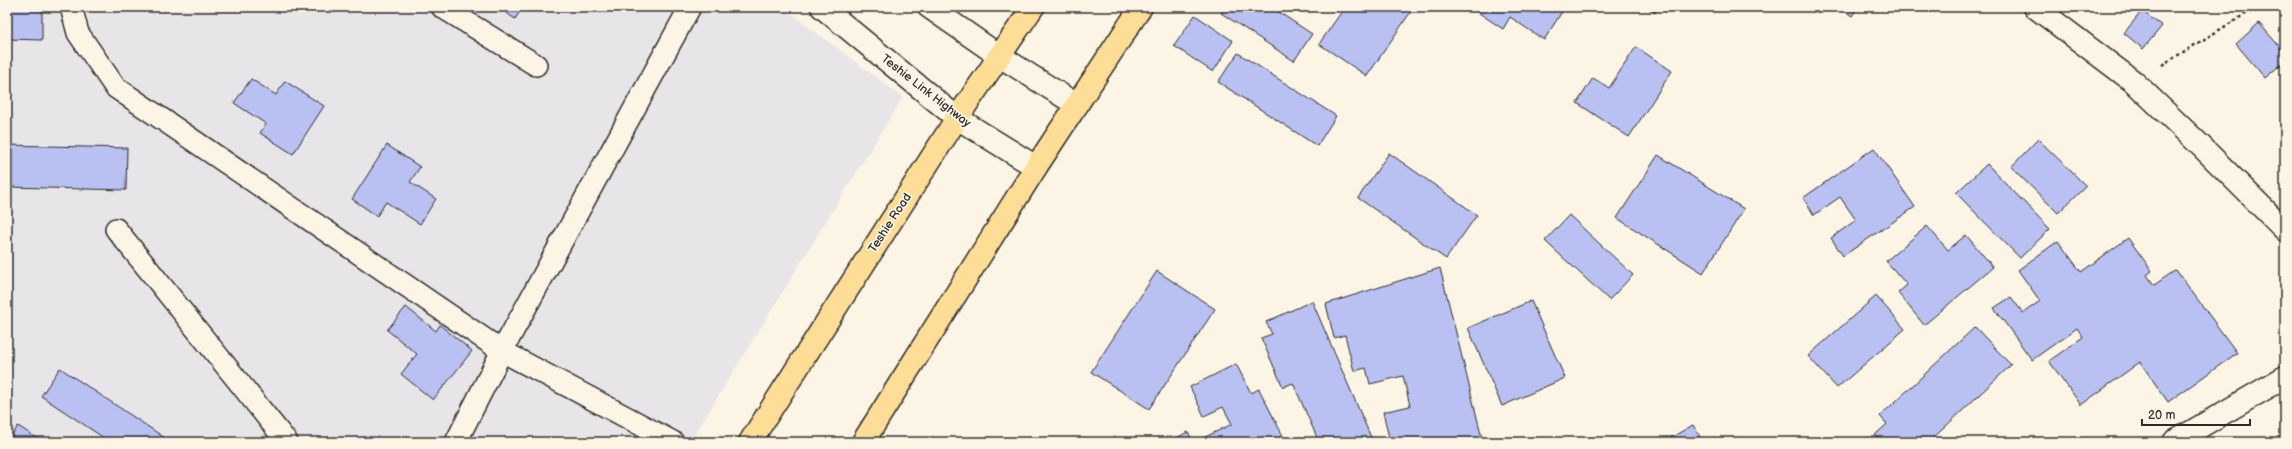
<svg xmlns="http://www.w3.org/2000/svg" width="2292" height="449" font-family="'Balsamiq Sans',sans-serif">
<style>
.built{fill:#e8e5e9}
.building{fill:#b8c1f2;stroke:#2b2b2b}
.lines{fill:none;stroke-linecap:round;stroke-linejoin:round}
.service-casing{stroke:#2b2b2b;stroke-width:24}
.minor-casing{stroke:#2b2b2b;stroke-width:25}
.tertiary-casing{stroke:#2b2b2b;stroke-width:25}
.secondary-casing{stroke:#2b2b2b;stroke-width:25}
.primary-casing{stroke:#2b2b2b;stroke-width:25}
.path{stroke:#2b2b2b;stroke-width:2.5;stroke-dasharray:3 3;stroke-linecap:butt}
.service{stroke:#fcf5e5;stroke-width:21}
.minor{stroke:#fcf5e5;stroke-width:22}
.tertiary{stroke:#fcf5e5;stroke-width:22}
.secondary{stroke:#fcf5e5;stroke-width:22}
.primary{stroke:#fedd96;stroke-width:22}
.labels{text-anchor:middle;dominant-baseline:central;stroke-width:3.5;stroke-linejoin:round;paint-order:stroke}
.street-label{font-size:12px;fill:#2b2b2b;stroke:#fcf5e5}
</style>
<rect width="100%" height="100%" fill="#fcf5e5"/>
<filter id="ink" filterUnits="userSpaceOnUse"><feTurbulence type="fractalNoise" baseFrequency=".025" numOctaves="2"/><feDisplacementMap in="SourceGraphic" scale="8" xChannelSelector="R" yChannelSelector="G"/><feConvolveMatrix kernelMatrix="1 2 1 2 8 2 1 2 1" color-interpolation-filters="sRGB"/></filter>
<g filter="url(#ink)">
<polygon class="built" points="7,7 782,7 903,97 690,442 7,442"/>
<g class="building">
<polygon points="7,7 42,7 42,40 7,39"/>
<polygon points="498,7 523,7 515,19"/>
<polygon points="1226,7 1271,7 1312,34 1294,61 1221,13"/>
<polygon points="1345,7 1414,7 1367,76 1319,44"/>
<polygon points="1470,7 1565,7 1544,40 1510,17 1503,29"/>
<polygon points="1646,7 1659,7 1655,13"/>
<polygon points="1838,7 1858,7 1852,16"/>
<polygon points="2142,11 2162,26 2143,49 2124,33"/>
<polygon points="1195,15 1233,41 1213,72 1174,46"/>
<polygon points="2259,23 2285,53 2285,61 2265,78 2236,44"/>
<polygon points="1636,47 1672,71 1629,137 1577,103 1593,78 1609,88"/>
<polygon points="1238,53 1336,116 1317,146 1218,82"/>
<polygon points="251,79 276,95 285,81 324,106 293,154 260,133 266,124 234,103"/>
<polygon points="2038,139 2086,186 2058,213 2011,167"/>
<polygon points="7,145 127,148 126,190 7,187"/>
<polygon points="387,145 420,167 410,182 436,199 420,224 386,202 377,216 352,199"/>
<polygon points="1874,148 1915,207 1843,256 1831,238 1856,220 1840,197 1814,215 1803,198"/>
<polygon points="1389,153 1477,215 1446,259 1358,198"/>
<polygon points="1658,155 1744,209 1703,273 1617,218"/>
<polygon points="1987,164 2050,229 2020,258 1956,193"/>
<polygon points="1569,215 1633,275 1609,300 1545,241"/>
<polygon points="1927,226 1948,250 1966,235 1993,267 1924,325 1898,293 1907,285 1886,261"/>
<polygon points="2128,238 2152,271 2147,275 2154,285 2176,270 2237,353 2168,402 2140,362 2081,405 2049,361 2083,337 2077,328 2032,360 1994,308 2011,297 2023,313 2040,301 2018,270 2058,241 2081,272"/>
<polygon points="1440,268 1483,442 1390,442 1383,412 1410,406 1403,376 1370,384 1366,368 1354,371 1345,335 1334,338 1326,304"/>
<polygon points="1157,271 1215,309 1149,409 1091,372"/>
<polygon points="1876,296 1905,329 1837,388 1808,356"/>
<polygon points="1312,301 1373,442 1319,442 1293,383 1283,387 1261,338 1272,334 1266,322"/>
<polygon points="1531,301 1565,378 1502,406 1468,328"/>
<polygon points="406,307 436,331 440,325 472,351 433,400 401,374 417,354 387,330"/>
<polygon points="1975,327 2011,365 1929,442 1882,442 1875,435 1887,424 1880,416"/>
<polygon points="1236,364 1251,393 1259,389 1284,438 1276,442 1195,442 1232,424 1223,407 1204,416 1190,387"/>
<polygon points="60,368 171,442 110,442 41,396"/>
<polygon points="1693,425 1703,442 1663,442"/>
<polygon points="18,426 43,442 8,442"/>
<polygon points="1188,432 1193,442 1168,442"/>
</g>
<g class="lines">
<defs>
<g id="service">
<polyline points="71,7 78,33 115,87 502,351 673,442"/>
<polyline points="442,7 536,65"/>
<polyline points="116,229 287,442"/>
<polyline points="456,442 502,351 690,7"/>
</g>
<polyline id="minor" points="2035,7 2134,82 2201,146 2285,230"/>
<polyline id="tertiary" points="2174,442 2285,377"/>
<g id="secondary">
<polyline points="822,7 957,118 1036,167"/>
<polyline points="929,7 998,55 1077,105"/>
</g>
<g id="primary">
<polyline points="750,442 957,118 1033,7"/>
<polyline points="863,442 1036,167 1141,7"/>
</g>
</defs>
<use href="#service" class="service-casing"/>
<use href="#minor" class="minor-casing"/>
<use href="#tertiary" class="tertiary-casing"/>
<use href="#secondary" class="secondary-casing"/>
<use href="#primary" class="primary-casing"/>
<polyline class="path" points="2162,65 2247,13 2274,7"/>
<use href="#service" class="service"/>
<use href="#minor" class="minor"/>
<use href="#tertiary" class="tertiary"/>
<use href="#secondary" class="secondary"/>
<use href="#primary" class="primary"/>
</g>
</g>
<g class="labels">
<g class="street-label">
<text transform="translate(926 91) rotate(38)">Teshie Link Highway</text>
<text transform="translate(890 223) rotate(-57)">Teshie Road</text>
</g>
</g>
<rect width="2292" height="449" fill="none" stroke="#fcf5e5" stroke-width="24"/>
<rect x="12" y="12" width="2268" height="425" fill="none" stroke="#2b2b2b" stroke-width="1.5" filter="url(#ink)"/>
<path d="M2142 419v6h108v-6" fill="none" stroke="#2b2b2b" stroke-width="2"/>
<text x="2148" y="419" font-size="12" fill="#2b2b2b" stroke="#fcf5e5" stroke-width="3" paint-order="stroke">20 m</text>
</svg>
